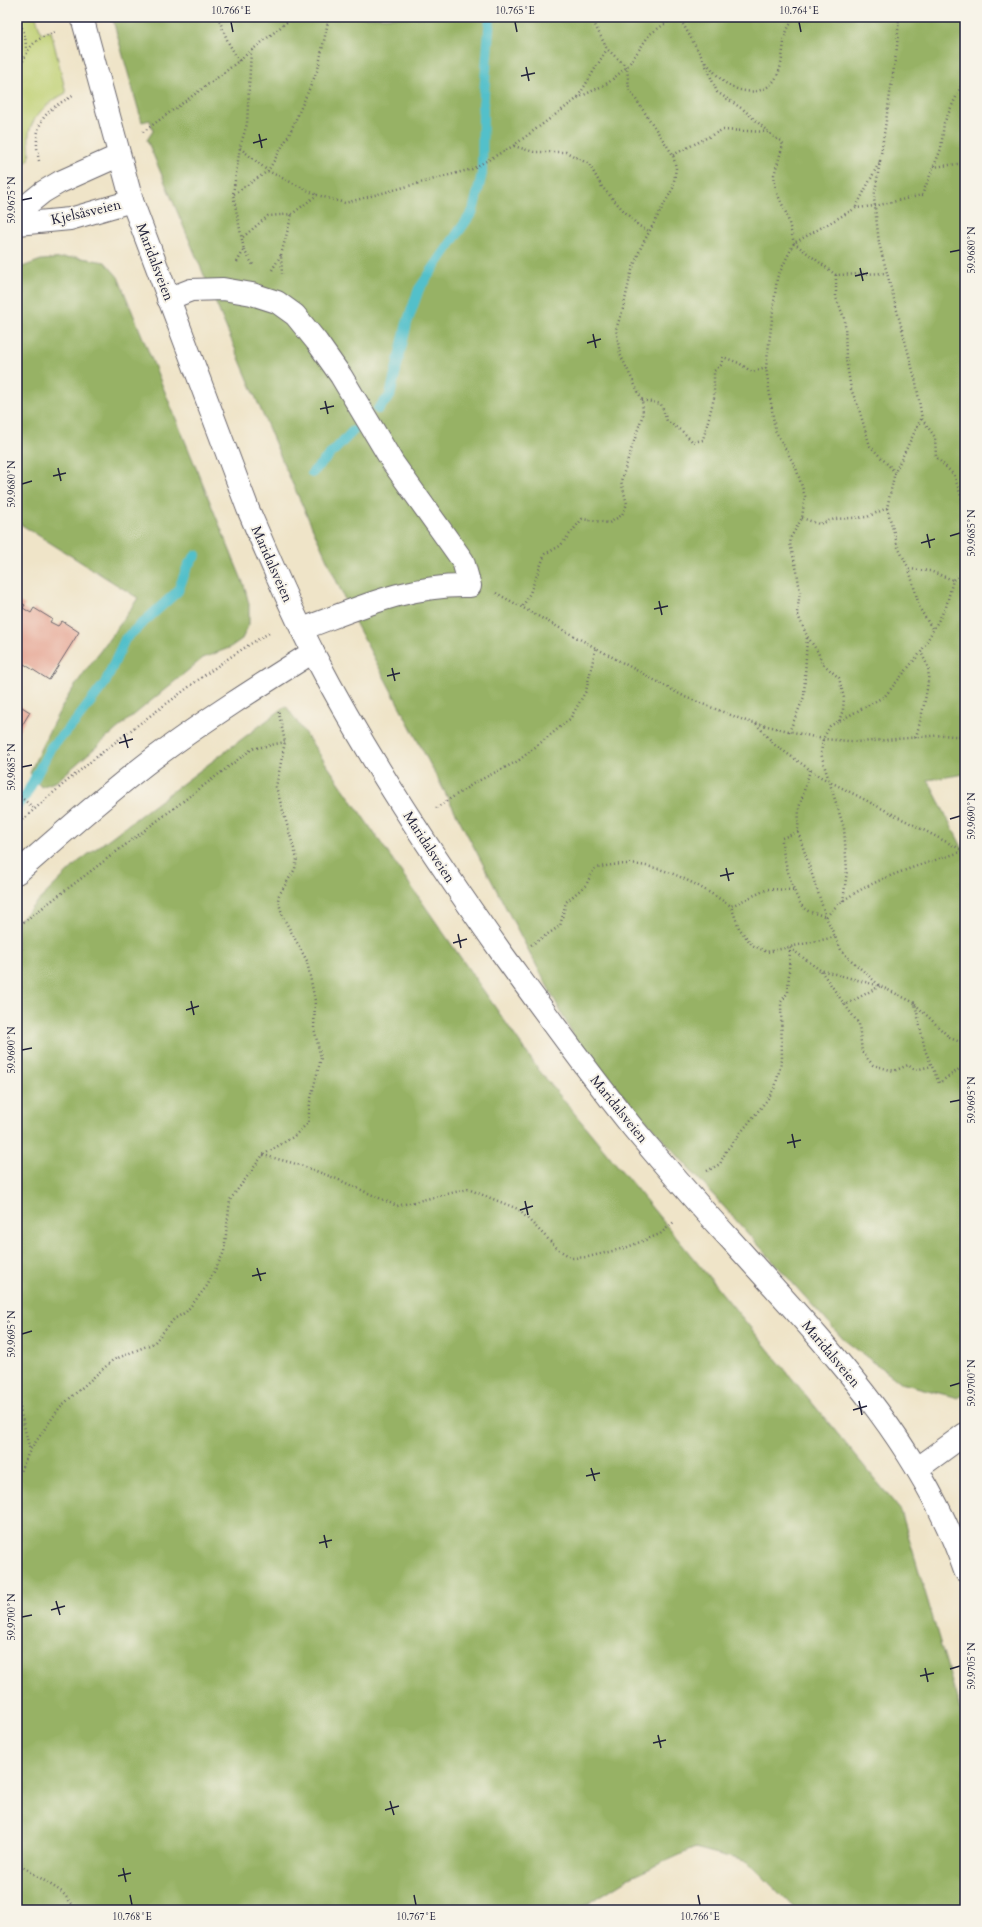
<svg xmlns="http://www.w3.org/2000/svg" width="982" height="1927" font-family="Cardo,serif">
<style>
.green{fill:#bfd073;stroke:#707957}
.forest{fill:#97b265;stroke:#5c6a50}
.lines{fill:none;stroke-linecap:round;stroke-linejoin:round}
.stream{stroke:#52c0ca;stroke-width:10}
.building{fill:#e5a08e}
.minor-casing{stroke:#6a666c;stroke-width:24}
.major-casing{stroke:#6a666c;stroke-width:24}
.path{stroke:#6a666c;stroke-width:2.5;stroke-dasharray:1 3;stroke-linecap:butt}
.minor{stroke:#fff;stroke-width:22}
.major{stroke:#fff;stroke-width:22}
.ticks{fill:none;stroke:#22223b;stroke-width:1.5}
.labels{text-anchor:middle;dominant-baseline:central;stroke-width:4;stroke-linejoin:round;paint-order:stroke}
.street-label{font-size:14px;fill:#22223b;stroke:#f7f3e8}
.neatline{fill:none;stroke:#22223b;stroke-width:1.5}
.ticks-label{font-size:10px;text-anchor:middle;fill:#22223b}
</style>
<rect width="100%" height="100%" fill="#f7f3e8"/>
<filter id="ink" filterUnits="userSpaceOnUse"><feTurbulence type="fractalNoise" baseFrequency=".025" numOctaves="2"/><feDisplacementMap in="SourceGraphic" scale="8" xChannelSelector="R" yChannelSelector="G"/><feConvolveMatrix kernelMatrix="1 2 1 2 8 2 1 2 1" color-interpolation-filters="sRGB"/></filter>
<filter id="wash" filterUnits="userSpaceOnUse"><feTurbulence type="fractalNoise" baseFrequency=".012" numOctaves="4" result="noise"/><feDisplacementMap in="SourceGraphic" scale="16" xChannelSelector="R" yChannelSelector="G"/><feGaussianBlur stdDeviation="0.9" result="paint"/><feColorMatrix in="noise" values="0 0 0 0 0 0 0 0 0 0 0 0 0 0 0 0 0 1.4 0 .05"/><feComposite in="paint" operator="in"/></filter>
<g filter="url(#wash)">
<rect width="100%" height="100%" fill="#efe4c8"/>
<path class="green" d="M17 17H36L41 33 51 31 66 93C50 101 32 115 29 134 28 143 31 150 29 160L17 168Z"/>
<g class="forest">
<polygon points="112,17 965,17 965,774 928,780 965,853 965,1394 958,1398 901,1383 843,1339 579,1046 356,624 285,467 147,140 153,131 150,120 142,122"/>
<path d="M76 257 105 262 118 277 244 585 249 604V624L242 639 229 648 203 658 117 729 57 781 41 787 30 773C41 746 55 718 70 693 91 661 117 631 138 598L17 522V269L41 260Z"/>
<polygon points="286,706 538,1069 901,1511 965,1726 965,1910 796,1910 748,1862 695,1848 629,1878 578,1910 17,1910 17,922 78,862"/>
</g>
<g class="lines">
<g class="stream">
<polyline points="378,409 390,396 407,323 419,289 473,211 482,174 483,107 490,17"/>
<polyline points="312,473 353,431"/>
<polyline points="17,806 26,795 51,747 75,722 105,683 125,639 178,591 188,565 196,555"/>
</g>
</g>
<g id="blocks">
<g class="building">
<polygon points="17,601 25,605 23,608 31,613 34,608 52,619 50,622 58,626 62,621 79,632 49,680 24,664 22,667 17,664"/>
<polygon points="17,704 30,712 17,734"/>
</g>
</g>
</g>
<g filter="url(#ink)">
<use href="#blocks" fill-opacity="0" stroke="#6a666c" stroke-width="1"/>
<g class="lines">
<defs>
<g id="minor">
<path d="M132 201 248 509C269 558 290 608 315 656 369 760 434 857 501 952 544 1011 587 1071 633 1128 665 1166 697 1204 731 1240 821 1340 921 1441 965 1571"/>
<path d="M168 299 191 290 223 289 252 294 277 302 295 315 317 342 341 376 393 463 463 561 470 586C409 584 359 608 302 629"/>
<path d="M17 873C62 834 106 794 154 758 205 720 259 686 313 652"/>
<polyline points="917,1469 965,1434"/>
</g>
<g id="major">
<polyline points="17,213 43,192 60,182 118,156"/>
<polyline points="17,224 70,219 132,201 82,17"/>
</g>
</defs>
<use href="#minor" class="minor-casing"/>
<use href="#major" class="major-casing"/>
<g class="path">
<polyline points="218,17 228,42 239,61"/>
<polyline points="679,17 704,61 717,92 744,110 775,138 781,141 783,145 774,175 776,191 787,215 794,243 836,275 887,273"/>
<path d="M17 21C25 29 26 40 26 51"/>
<path d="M706 63C712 69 717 76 723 81 740 95 768 97 778 74 786 55 779 34 796 17"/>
<path d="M17 76C27 51 29 40 56 32"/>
<polyline points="963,85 965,91"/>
<polyline points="578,97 607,49"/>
<polyline points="143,132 225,72 293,17"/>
<polyline points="514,146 534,152 566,152 589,164 602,187 623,210 639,226 649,231"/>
<polyline points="240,148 268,171 317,195"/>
<polyline points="673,155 722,130 769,132"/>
<path d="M39 161C32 126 42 111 73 96"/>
<polyline points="880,161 874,198 879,243 916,382 922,419 935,437 936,457 954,475 965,508"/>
<polyline points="933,167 965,163"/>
<polyline points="234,194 268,171 289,135 318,69 329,17"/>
<polyline points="856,207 880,161 897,47 899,17"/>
<polyline points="243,237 268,216 292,214 317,195 345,203 472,169 513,146 578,98 608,83 627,67 650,34 675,17"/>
<polyline points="244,250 253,265"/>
<polyline points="281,255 292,214"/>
<polyline points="237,262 244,250 233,194 240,147 247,124 251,51"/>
<polyline points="272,270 281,255 282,274"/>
<polyline points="836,275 836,298 845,320 846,359 851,389 859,409 870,446 895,472"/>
<polyline points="642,400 661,404 667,421 683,432 693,442 703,440 714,398 714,371 721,365 723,357 739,363 752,372 766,368"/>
<polyline points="921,419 895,472 887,508 898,547 909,569 920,609 933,630"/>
<polyline points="802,518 819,524 835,519 867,517 887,508"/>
<polyline points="909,569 930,571 953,580"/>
<polyline points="496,593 685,697 746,721 823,739 862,742 943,735 965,737"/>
<polyline points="523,606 530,593 545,554 560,546 582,519 609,523 622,515 627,504 621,481 643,414 642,400 620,354 616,329 623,309 631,273 641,247 673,188 676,168 673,155 629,89 627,67 607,49 591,17"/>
<polyline points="839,721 843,710 844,698 839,678 822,663 818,652 807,636 797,613 800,592 797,571 790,544 791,537 802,518 805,496 796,468 775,430 766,368 777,278 794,243 856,208 875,206 922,195 941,149 944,123 962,84 965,53"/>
<polyline points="756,724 775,745 819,776 964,851"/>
<polyline points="789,732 804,697 807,636"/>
<path d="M916 737C920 722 931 681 928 667 926 662 923 657 921 652"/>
<polyline points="810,770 799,808 798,832 826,917 842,952 880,986 915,1003 925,1050 939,1083 965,1065"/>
<polyline points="17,794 35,809"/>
<polyline points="436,808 476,782 518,761 570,719 586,691 596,647"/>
<path d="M17 825C66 780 119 738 173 699 203 676 238 650 271 632"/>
<path d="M798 832 782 838C781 851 794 901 805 909 810 913 820 914 826 917 832 911 837 904 844 900 879 876 924 864 964 851"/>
<polyline points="793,890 768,889 731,906 739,928 752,945 767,952 835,937"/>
<polyline points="843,901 847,871 844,828 825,768 821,753 823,739 830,726 885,696 921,652 946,607 953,580 965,571"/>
<polyline points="17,927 252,749 285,742"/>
<path d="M531 945 560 926 566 902 586 885 594 869C646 853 689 879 731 906"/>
<polyline points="790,948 820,970 880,986"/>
<polyline points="821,971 845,1005 880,986"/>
<polyline points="915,1004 950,1038 965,1044"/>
<polyline points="845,1005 859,1024 862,1052 873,1065 894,1071 908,1065 915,1070 932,1066"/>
<polyline points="263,1155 300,1165 337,1179 397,1206 468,1189 518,1209 559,1250 572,1258 588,1257 625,1248 660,1234 675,1221"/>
<polyline points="707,1171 720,1164 726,1151 767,1100 775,1087 782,1060 781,1002 788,992 790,948"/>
<polyline points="17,1384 21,1414 30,1450"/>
<polyline points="17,1478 30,1450 60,1407 113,1360 154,1343 174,1319 186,1312 207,1286 224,1252 230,1200 263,1155 293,1137 308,1123 310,1102 321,1058 314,1028 315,1001 307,961 283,917 278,900 279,895 295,869 297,859 276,787 285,742 278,709"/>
<polyline points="17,1863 62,1892 77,1910"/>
</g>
<use href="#minor" class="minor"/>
<use href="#major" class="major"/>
</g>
</g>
<path class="ticks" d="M231 22 233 32M515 22 517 32M799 22 801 32M526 67 529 81M521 76 535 73M259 134 262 148M253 143 267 139M22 200 32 198M950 252 960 250M860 268 863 281M855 276 868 273M593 334 596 348M587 343 601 339M325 401 328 414M320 409 334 406M58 468 61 481M53 476 66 473M22 484 32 481M927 534 930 548M950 536 960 533M921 543 935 539M659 601 662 615M654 609 668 606M392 668 395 681M387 676 400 673M124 734 128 748M119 743 133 739M22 767 32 765M950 819 960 816M726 868 729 881M720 876 734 873M458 934 461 948M453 943 467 939M191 1001 194 1015M186 1010 199 1006M22 1050 32 1048M950 1102 960 1100M792 1134 795 1148M787 1143 801 1140M525 1201 528 1215M520 1210 533 1206M257 1268 261 1281M252 1276 266 1273M22 1334 32 1331M950 1386 960 1383M859 1401 862 1415M853 1410 867 1406M591 1468 595 1481M586 1476 600 1473M324 1535 327 1548M319 1543 332 1540M56 1601 60 1615M51 1610 65 1606M22 1617 32 1615M925 1668 928 1682M950 1669 960 1666M920 1676 934 1673M658 1735 661 1748M653 1743 666 1740M390 1801 394 1815M385 1810 399 1806M123 1868 126 1882M118 1876 131 1873M130 1895 132 1905M414 1895 416 1905M698 1895 700 1905"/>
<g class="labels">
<g class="street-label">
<text transform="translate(86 212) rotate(-13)">Kjelsåsveien</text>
<text transform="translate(155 262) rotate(69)">Maridalsveien</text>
<text transform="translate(272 564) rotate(66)">Maridalsveien</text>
<text transform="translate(429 847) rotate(57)">Maridalsveien</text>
<text transform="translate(619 1109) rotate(51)">Maridalsveien</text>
<text transform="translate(831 1354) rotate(50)">Maridalsveien</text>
</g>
</g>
<rect width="982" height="1927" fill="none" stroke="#f7f3e8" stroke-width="44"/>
<rect x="22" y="22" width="938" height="1883" class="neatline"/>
<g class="ticks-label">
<text x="231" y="14">10.766°E</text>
<text x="515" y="14">10.765°E</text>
<text x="799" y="14">10.764°E</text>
<text transform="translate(11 200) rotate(-90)" y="4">59.9675°N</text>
<text transform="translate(971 250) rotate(-90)" y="4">59.9680°N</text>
<text transform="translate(11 484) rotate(-90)" y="4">59.9680°N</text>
<text transform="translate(971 533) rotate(-90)" y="4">59.9685°N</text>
<text transform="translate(11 767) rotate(-90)" y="4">59.9685°N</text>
<text transform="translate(971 816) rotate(-90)" y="4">59.9690°N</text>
<text transform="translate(11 1050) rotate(-90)" y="4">59.9690°N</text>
<text transform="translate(971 1100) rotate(-90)" y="4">59.9695°N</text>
<text transform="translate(11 1334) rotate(-90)" y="4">59.9695°N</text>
<text transform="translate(971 1383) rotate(-90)" y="4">59.9700°N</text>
<text transform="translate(11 1617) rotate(-90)" y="4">59.9700°N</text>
<text transform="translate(971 1666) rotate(-90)" y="4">59.9705°N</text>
<text x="132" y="1920">10.768°E</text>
<text x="416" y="1920">10.767°E</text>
<text x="700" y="1920">10.766°E</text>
</g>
</svg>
